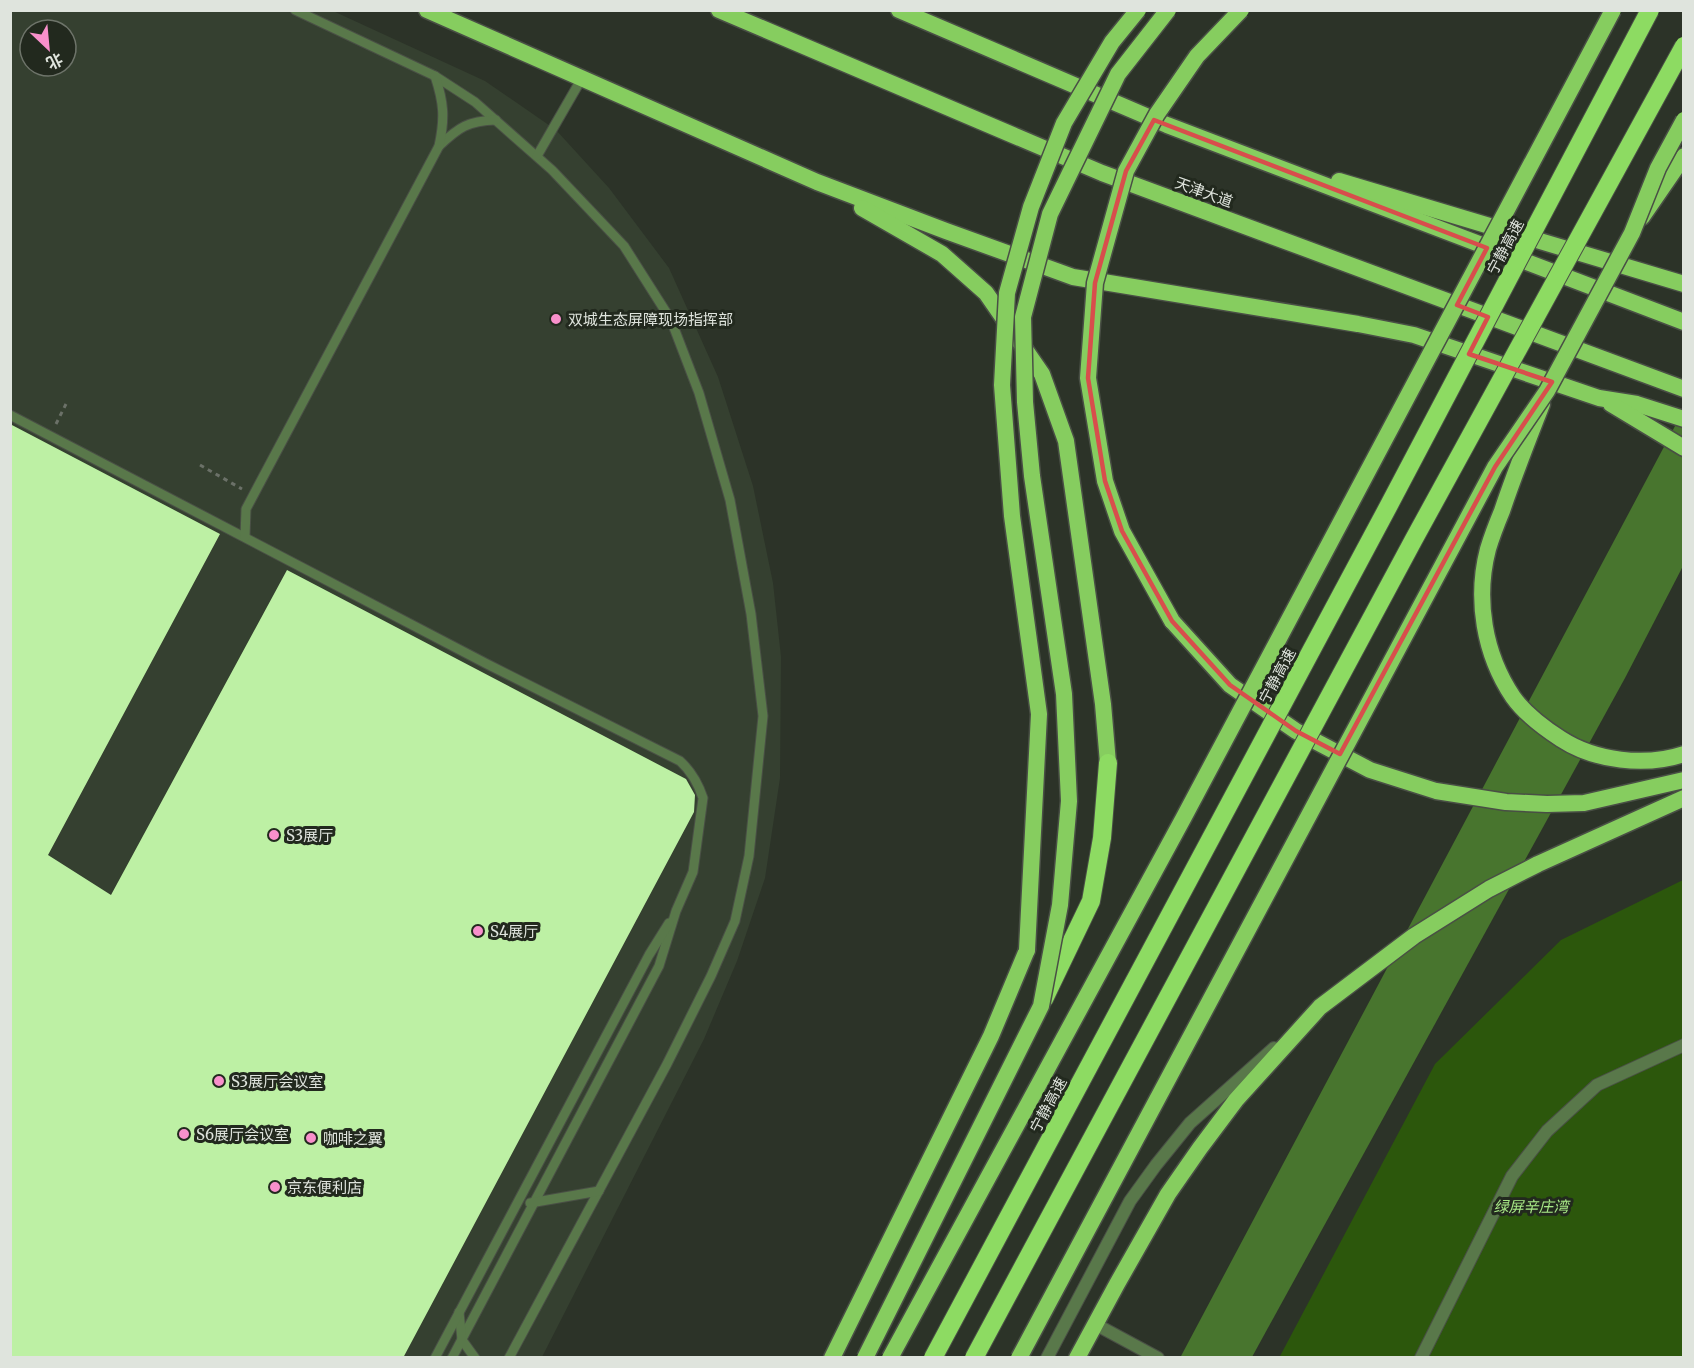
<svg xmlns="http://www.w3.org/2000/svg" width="1694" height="1368" font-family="Merriweather,'Noto Sans SC',serif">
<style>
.built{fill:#354030;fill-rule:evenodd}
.green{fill:#2c570c}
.water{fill:#48752e}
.building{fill:#bdf0a4}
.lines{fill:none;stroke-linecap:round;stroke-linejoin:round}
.service-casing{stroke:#494f45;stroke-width:11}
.minor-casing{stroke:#494f45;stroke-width:14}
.tertiary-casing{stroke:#494f45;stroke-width:14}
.trunk-casing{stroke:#494f45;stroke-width:19}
.motorway-casing{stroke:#494f45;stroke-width:20}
.path{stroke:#6b7168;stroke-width:3;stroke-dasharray:4.5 4.5;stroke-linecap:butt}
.service{stroke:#59784a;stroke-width:9}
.minor{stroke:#59784a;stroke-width:12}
.tertiary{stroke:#59784a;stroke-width:12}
.trunk{stroke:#86cd5f;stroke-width:16}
.motorway{stroke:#8ddb62;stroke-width:18}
.trunk-bridge-casing{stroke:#494f45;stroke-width:19;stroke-linecap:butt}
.motorway-bridge-casing{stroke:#494f45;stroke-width:20;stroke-linecap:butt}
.trunk-bridge{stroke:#86cd5f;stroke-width:16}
.motorway-bridge{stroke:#8ddb62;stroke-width:18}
.marked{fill:none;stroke:#d84e4c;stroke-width:4.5;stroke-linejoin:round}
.poi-dot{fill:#f890cb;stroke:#22291e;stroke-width:2}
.labels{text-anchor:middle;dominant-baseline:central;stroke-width:6;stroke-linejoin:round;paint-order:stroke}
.street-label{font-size:15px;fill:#dfe4dd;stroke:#22291e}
.poi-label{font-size:15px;fill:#dfe4dd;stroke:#22291e;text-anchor:start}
.park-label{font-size:15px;font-style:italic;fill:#a8e887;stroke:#22291e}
</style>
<rect width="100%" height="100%" fill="#2c3328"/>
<path class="built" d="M10 11H333L485 81 556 130 609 188 669 268 718 377 753 486 773 583 781 657 780 778 765 878 737 961 704 1039 542 1357H11ZM30 30H66V66H30Z"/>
<polygon class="green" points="1683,880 1683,1357 1279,1358 1435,1064 1561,940"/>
<polygon class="water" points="1683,411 1683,566 1625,678 1252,1357 1180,1358"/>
<polygon class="building" points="10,424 220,534 48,855 111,895 287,570 686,779 695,795 694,812 403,1358 10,1358"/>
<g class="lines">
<defs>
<g id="service">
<polyline points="295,10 435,76 475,102 552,170 624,246 671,320 699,393 730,500 751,614 763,716 749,856 735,921 711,976 667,1064 509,1358"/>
<path d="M439 146C459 127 468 121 496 120"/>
<polyline points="537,156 582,78"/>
<path d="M10 415 487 664 680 761C691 771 698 783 703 798L693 872 676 911 659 966 452 1358"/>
<path d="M245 537 246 509 439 146C445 118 444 103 435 76"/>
<polyline points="530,1203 599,1191"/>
<polyline points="459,1312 462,1340 475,1358"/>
<polyline points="435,1358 649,955 669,923"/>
</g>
<polyline id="minor" points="1421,1358 1512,1176 1547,1131 1597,1085 1684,1045"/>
<g id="tertiary">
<polyline points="1095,1324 1158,1358"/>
<polyline points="1047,1358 1130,1201 1156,1165 1190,1123 1274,1048"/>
</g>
<g id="trunk">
<polyline points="427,10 817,182 946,231 1073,277 1358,324 1414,335 1599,398 1637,404 1684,419"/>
<polyline points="719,10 1102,173 1684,389"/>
<polyline points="899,10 1167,125 1684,322"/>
<polyline points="1339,181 1684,284"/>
<polyline points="862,208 942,254 986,293 1042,374 1066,441 1103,704 1108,763"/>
<polyline points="1642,217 1684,156"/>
<path d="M1542 404C1528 440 1514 475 1502 511 1497 523 1492 536 1488 549 1475 599 1484 654 1513 697 1525 714 1544 728 1561 739 1595 761 1645 767 1684 754"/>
<polyline points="1611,404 1684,448"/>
<polyline points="1172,621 1230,685 1296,731 1370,770 1436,791 1506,802 1547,804 1584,803 1684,780"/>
<polyline points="832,1358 991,1036 1027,950"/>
<polyline points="1077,1358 1117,1284 1168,1194 1200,1148 1236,1100 1320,1007 1414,936 1489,889 1538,864 1684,798"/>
</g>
<polyline id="motorway" points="1044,999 1091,901 1102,838 1108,763"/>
</defs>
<use href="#service" class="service-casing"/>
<use href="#minor" class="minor-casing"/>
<use href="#tertiary" class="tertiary-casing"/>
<use href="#trunk" class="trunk-casing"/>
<use href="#motorway" class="motorway-casing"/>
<g class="path">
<polyline points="56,424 66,404"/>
<polyline points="200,465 242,489"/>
</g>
<use href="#service" class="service"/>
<use href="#minor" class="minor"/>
<use href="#tertiary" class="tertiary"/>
<use href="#trunk" class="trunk"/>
<use href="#motorway" class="motorway"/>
<defs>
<g id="trunk-bridge">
<polyline points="1172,621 1122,531 1105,481 1088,378 1095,283 1126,171 1157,114 1197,56 1241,10"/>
<polyline points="1027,950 1039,714 1012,516 1002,385 1007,293 1031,207 1064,123 1112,42 1138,10"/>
<polyline points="865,1358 1041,1006 1060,905 1069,801 1064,694 1032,476 1025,402 1023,317 1050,214 1118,74 1168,10"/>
<polyline points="890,1358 1184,817 1613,10"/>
<polyline points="1019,1358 1495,467 1547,391 1632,233 1658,168 1684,120"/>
</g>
<g id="motorway-bridge">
<polyline points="933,1358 1388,507 1650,10"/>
<polyline points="974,1358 1414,539 1684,46"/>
</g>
</defs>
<use href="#trunk-bridge" class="trunk-bridge-casing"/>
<use href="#motorway-bridge" class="motorway-bridge-casing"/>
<use href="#trunk-bridge" class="trunk-bridge"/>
<use href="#motorway-bridge" class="motorway-bridge"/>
</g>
<path class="marked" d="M1154 120 1487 248 1457 305 1488 317 1469 354 1552 382 1495 467 1340 754 1296 731 1230 685 1172 621 1122 531 1105 481 1088 378 1095 283 1126 171Z"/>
<g class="poi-dot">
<circle cx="556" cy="319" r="6"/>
<circle cx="274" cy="835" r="6"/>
<circle cx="478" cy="931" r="6"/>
<circle cx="219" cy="1081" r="6"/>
<circle cx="184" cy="1134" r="6"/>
<circle cx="311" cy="1138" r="6"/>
<circle cx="275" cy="1187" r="6"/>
</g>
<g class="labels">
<g class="street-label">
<text transform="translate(1204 192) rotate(20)">天津大道</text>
<text transform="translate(1505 247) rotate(-62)">宁静高速</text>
<text transform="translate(1277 676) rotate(-62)">宁静高速</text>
<text transform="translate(1048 1105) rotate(-62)">宁静高速</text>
</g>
<g class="poi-label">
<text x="568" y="319">双城生态屏障现场指挥部</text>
<text x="286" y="835">S3展厅</text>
<text x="490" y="931">S4展厅</text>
<text x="231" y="1081">S3展厅会议室</text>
<text x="196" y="1134">S6展厅会议室</text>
<text x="323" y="1138">咖啡之翼</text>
<text x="287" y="1187">京东便利店</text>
</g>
<g class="park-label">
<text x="1531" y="1206">绿屏辛庄湾</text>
</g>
</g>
<rect width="1694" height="1368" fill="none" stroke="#dfe4dd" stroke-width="24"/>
<g transform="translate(48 48) rotate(154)"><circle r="28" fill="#22291e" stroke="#6e746a" stroke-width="1.5"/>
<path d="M0-4.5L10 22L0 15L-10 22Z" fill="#f890cb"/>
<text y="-9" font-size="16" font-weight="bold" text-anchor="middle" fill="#dfe4dd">北</text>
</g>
</svg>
